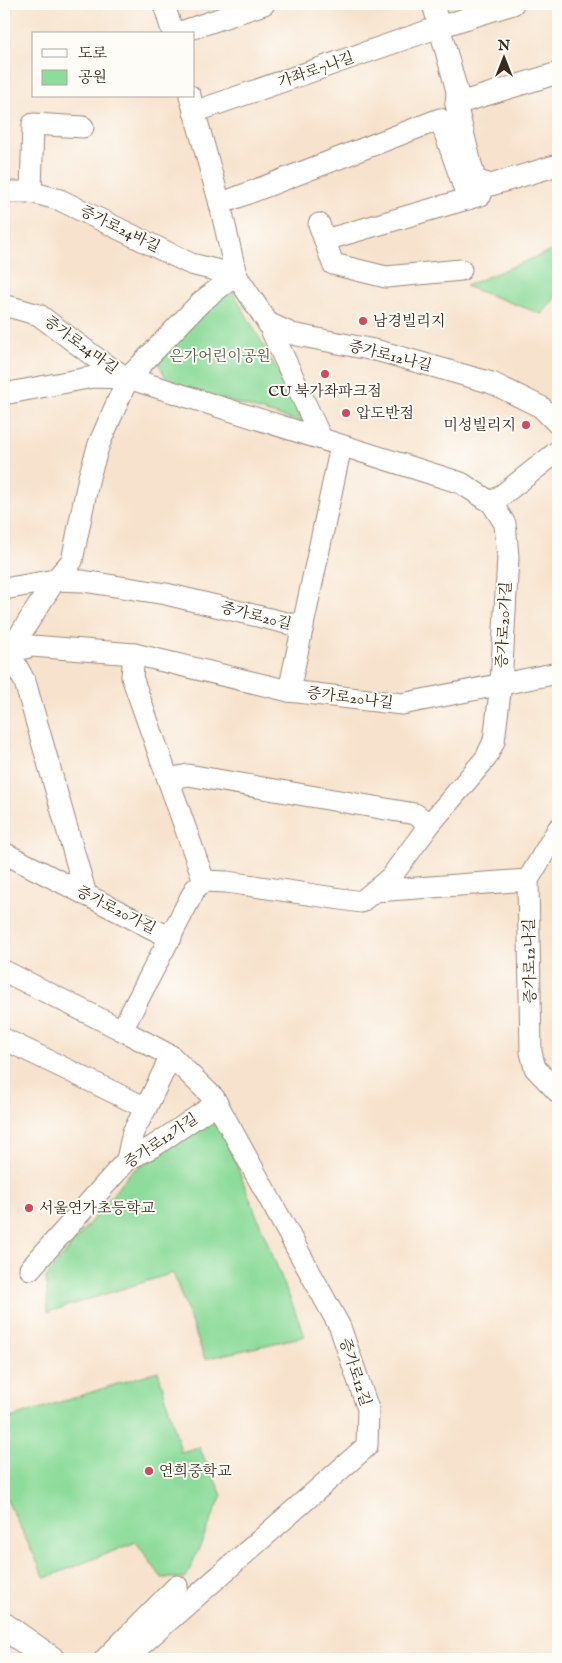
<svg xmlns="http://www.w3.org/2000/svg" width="562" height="1663" font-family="'IM FELL English','Noto Serif KR',serif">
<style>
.green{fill:#8edc9b;stroke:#64835c}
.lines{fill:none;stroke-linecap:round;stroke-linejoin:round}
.minor-casing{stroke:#998676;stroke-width:23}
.major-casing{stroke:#998676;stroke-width:28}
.minor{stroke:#fff;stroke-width:21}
.major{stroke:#fff;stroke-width:26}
.poi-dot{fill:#d1495b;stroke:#fdfcf7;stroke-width:2}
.labels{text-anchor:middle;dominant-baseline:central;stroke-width:4;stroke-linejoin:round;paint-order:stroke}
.street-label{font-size:15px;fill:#3b2a1e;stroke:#fdfcf7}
.poi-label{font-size:15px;fill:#3b2a1e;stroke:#fdfcf7;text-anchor:start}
.park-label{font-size:15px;fill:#545f44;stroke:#fdfcf7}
</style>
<rect width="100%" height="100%" fill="#fdfcf7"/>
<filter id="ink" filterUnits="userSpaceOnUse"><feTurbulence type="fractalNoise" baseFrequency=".02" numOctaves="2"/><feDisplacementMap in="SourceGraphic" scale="10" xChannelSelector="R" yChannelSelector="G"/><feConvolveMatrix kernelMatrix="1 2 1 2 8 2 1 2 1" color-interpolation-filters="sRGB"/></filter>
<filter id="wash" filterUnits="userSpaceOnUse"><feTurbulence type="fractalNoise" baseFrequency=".0096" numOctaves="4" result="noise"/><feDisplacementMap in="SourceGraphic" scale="20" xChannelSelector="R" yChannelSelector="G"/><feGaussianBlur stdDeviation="1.12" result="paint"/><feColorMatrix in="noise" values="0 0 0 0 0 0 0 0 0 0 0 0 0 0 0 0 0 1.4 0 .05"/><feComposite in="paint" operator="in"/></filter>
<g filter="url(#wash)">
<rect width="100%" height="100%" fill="#f7e3cd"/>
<g class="green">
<polygon points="558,248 558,294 542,314 465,286"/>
<polygon points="220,291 233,292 275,366 304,423 169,384 158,362"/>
<polygon points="217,1117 305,1336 205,1359 173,1273 48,1312 46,1277 130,1173"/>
<polygon points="158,1371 181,1452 199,1447 222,1495 186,1578 162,1578 136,1542 45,1578 4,1494 4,1420"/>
</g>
</g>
<g filter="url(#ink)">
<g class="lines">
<defs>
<g id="minor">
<polyline points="164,4 173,34"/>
<polyline points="433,4 457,91 456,104 475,180 491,185 558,165"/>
<polyline points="175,34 264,4"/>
<polyline points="190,96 220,204 236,275 268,323 321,438"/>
<polyline points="456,104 558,73"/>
<polyline points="194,112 439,27 513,4"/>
<polyline points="4,192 31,192 60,200 191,264 236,275"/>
<polyline points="31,192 33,124 83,127"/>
<polyline points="220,204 440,119 468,199"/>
<polyline points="319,224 333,264 386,277 461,270"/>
<polyline points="325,240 481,195"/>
<polyline points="4,307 11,307 39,315 104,364 128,378 461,483 492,503 505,524 508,557 501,684 494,741 486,758 430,824 391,877 361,902 227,882 204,881 195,889 122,1030"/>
<polyline points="268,323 292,334 379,351 492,383 541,407 558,424"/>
<polyline points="4,394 93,377 125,378"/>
<polyline points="492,503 558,451"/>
<polyline points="4,589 55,580 83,581 166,594 303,627"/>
<polyline points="134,654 132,677 204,881"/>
<polyline points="5,658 55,580 72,561 89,477 99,444 128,378 201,302 236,275"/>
<polyline points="289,691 341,446"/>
<polyline points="168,779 188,775 415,814 430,824"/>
<polyline points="558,829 528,880 531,1052 535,1068 558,1092"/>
<polyline points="4,853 171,938"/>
<polyline points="375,891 528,880"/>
<polyline points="86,895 25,682 9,652 32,646 134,654 289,691 402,704 558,673"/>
<polyline points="4,971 122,1030 171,1056 214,1098 340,1327 368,1409 367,1446 125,1659"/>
<polyline points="4,1039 146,1108"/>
<polyline points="127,1160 133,1132 146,1108 171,1056"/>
<polyline points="30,1269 127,1160 154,1146 211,1107 214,1098"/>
<polyline points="105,1659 177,1586"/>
</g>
<polyline id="major" points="4,1626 51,1659"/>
</defs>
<use href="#minor" class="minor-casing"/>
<use href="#major" class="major-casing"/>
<use href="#minor" class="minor"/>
<use href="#major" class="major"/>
</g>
</g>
<g class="poi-dot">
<circle cx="363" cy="321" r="5"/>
<circle cx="325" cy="374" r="5"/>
<circle cx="346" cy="413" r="5"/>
<circle cx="526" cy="425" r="5"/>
<circle cx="29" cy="1208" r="5"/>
<circle cx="149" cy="1471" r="5"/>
</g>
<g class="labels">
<g class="street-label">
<text transform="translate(316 70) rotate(-19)">가좌로7나길</text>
<text transform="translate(120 229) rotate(26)">증가로24바길</text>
<text transform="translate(81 345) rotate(36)">증가로24마길</text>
<text transform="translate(390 356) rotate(14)">증가로12나길</text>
<text transform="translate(256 616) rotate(14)">증가로20길</text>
<text transform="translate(504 625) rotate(-87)">증가로20가길</text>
<text transform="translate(350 698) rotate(7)">증가로20나길</text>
<text transform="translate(116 910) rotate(27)">증가로20가길</text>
<text transform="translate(530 961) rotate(-91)">증가로12나길</text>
<text transform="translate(161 1141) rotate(-34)">증가로12가길</text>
<text transform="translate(355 1372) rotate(72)">증가로12길</text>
</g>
<g class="poi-label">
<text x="373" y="321">남경빌리지</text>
<text x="325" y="391" text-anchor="middle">CU 북가좌파크점</text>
<text x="356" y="413">압도반점</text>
<text x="516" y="425" text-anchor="end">미성빌리지</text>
<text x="39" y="1208">서울연가초등학교</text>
<text x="159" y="1471">연희중학교</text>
</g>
<g class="park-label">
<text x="220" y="356">은가어린이공원</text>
</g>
</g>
<rect width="562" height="1663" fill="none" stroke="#fdfcf7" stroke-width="20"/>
<rect x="32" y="32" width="162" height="65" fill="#fdfcf7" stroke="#afa8a0"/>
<rect x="42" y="49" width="25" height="8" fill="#ffffff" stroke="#afa8a0"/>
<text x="78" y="58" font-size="15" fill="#3b2a1e">도로</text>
<rect x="42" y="70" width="25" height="15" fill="#8edc9b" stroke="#afa8a0"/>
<text x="78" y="82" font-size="15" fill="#3b2a1e">공원</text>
<g transform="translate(504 58)" stroke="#fdfcf7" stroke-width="4" paint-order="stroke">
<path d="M0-4L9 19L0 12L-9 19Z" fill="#3b2a1e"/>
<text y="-8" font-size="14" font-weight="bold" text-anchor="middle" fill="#3b2a1e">N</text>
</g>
</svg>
